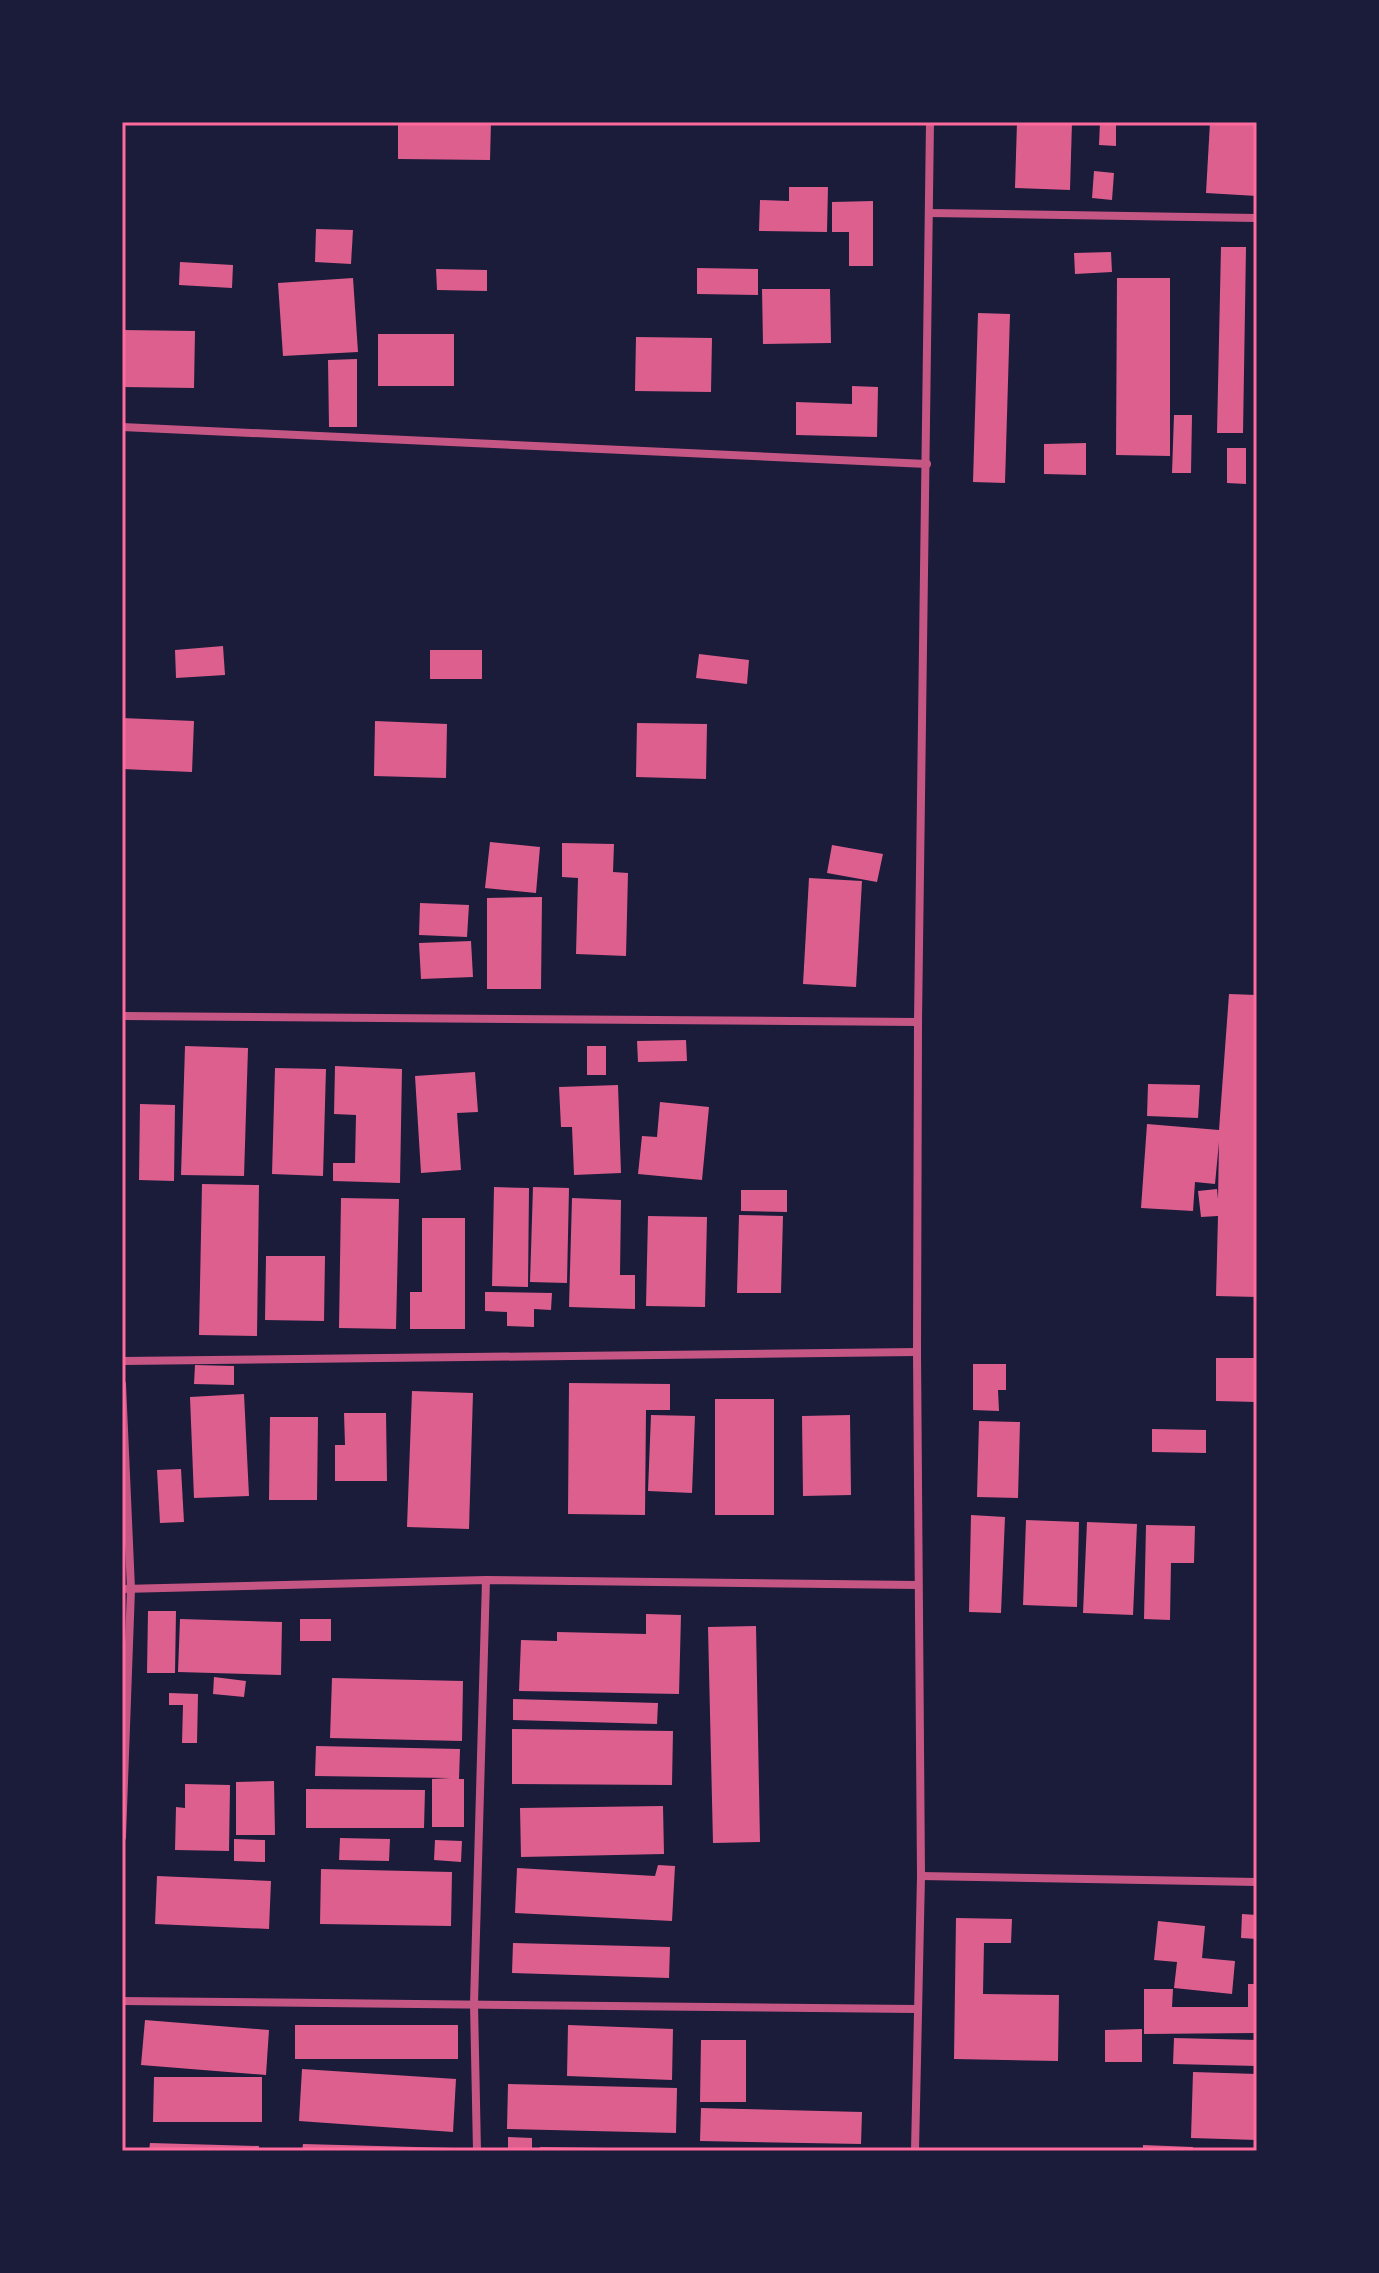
<svg xmlns="http://www.w3.org/2000/svg" width="1379" height="2273" font-family="'PT Sans',sans-serif">
<style>
.building{fill:#dd5f8e}
.lines{fill:none;stroke-linecap:round;stroke-linejoin:round}
.minor{stroke:#c65784;stroke-width:8}
.neatline{fill:none;stroke:#ff6b9d;stroke-width:3}
</style>
<rect width="100%" height="100%" fill="#1b1b3a"/>
<g class="building">
<polygon points="398,122 491,122 490,160 398,159"/>
<polygon points="1017,122 1072,122 1070,190 1015,188"/>
<polygon points="1100,122 1116,122 1116,146 1099,145"/>
<polygon points="1210,122 1257,122 1257,196 1206,193"/>
<polygon points="1094,171 1114,173 1112,200 1092,198"/>
<polygon points="789,187 828,187 827,232 759,231 760,200 789,201"/>
<polygon points="873,201 873,266 849,266 849,232 832,232 832,202"/>
<polygon points="316,229 353,230 351,264 315,262"/>
<polygon points="1221,247 1246,247 1243,433 1217,433"/>
<polygon points="1111,252 1112,272 1075,274 1074,253"/>
<polygon points="180,262 233,265 232,288 179,285"/>
<polygon points="697,268 758,269 758,295 697,294"/>
<polygon points="436,269 487,270 487,291 437,290"/>
<polygon points="353,278 358,352 283,356 278,283"/>
<polygon points="1117,278 1170,278 1170,456 1116,455"/>
<polygon points="762,289 830,289 831,343 763,344"/>
<polygon points="978,313 1010,314 1005,483 973,482"/>
<polygon points="122,330 195,331 194,388 122,387"/>
<rect x="378" y="334" width="76" height="52"/>
<polygon points="636,337 712,338 711,392 635,391"/>
<polygon points="357,359 357,427 329,427 328,360"/>
<polygon points="852,386 878,387 877,437 796,435 796,402 852,404"/>
<polygon points="1174,415 1192,415 1191,473 1172,473"/>
<polygon points="1086,443 1086,475 1044,474 1044,444"/>
<polygon points="1227,448 1246,448 1246,484 1227,483"/>
<polygon points="223,646 225,675 176,678 175,650"/>
<rect x="430" y="650" width="52" height="29"/>
<polygon points="699,654 749,660 747,684 696,678"/>
<polygon points="122,718 194,721 192,772 122,769"/>
<polygon points="375,721 447,724 446,778 374,776"/>
<polygon points="637,723 707,724 706,779 636,777"/>
<polygon points="490,842 540,847 536,893 485,888"/>
<polygon points="562,843 614,844 613,872 628,873 626,956 576,954 578,878 562,877"/>
<polygon points="832,845 883,854 877,882 827,873"/>
<polygon points="809,878 862,881 856,987 803,984"/>
<polygon points="542,897 541,989 487,989 487,898"/>
<polygon points="420,903 469,905 467,937 419,935"/>
<polygon points="471,941 473,977 421,979 419,943"/>
<polygon points="1229,994 1257,995 1257,1297 1216,1296 1218,1216 1201,1217 1198,1191 1217,1189 1218,1199 1219,1142 1215,1184 1195,1182 1193,1211 1141,1208 1147,1124 1219,1130"/>
<polygon points="686,1040 687,1061 638,1062 637,1041"/>
<polygon points="185,1046 248,1048 244,1176 181,1175"/>
<rect x="587" y="1046" width="19" height="29"/>
<polygon points="335,1066 402,1069 400,1183 333,1181 333,1163 355,1163 356,1115 334,1114"/>
<polygon points="275,1068 326,1069 323,1176 272,1174"/>
<polygon points="475,1072 478,1112 457,1113 461,1170 421,1173 415,1076"/>
<polygon points="1148,1084 1200,1085 1198,1118 1147,1116"/>
<polygon points="618,1085 621,1173 574,1175 572,1127 561,1127 559,1087"/>
<polygon points="660,1102 709,1107 702,1180 638,1174 642,1136 657,1137"/>
<polygon points="140,1104 175,1105 174,1181 139,1180"/>
<polygon points="202,1184 259,1185 257,1336 199,1335"/>
<polygon points="494,1187 529,1188 528,1287 492,1286"/>
<polygon points="533,1187 569,1188 567,1283 530,1282"/>
<polygon points="741,1190 787,1190 787,1212 741,1211"/>
<polygon points="341,1198 399,1199 396,1329 339,1328"/>
<polygon points="572,1198 621,1200 620,1275 635,1275 635,1309 569,1307"/>
<polygon points="739,1215 783,1216 781,1293 737,1293"/>
<polygon points="648,1216 707,1217 705,1307 646,1306"/>
<polygon points="422,1218 465,1218 465,1329 410,1329 410,1292 422,1292"/>
<polygon points="266,1256 325,1256 324,1321 265,1320"/>
<polygon points="485,1292 552,1293 551,1310 534,1309 534,1327 507,1326 507,1312 485,1311"/>
<polygon points="1216,1358 1257,1358 1257,1402 1216,1401"/>
<polygon points="973,1364 1006,1364 1006,1390 998,1390 999,1411 973,1410"/>
<polygon points="195,1365 234,1366 234,1385 194,1384"/>
<polygon points="569,1383 670,1384 670,1410 646,1410 645,1515 568,1514"/>
<polygon points="412,1391 473,1393 469,1529 407,1527"/>
<polygon points="244,1394 249,1496 194,1498 190,1397"/>
<rect x="715" y="1399" width="59" height="116"/>
<polygon points="344,1413 386,1413 387,1481 335,1481 335,1445 345,1445"/>
<polygon points="651,1415 695,1416 692,1493 648,1491"/>
<polygon points="850,1415 851,1495 803,1496 802,1416"/>
<polygon points="270,1417 318,1417 317,1500 269,1500"/>
<polygon points="979,1421 1020,1422 1018,1498 977,1497"/>
<polygon points="1152,1429 1206,1430 1206,1453 1152,1452"/>
<polygon points="181,1469 184,1522 160,1523 157,1470"/>
<polygon points="971,1515 1005,1517 1001,1613 969,1612"/>
<polygon points="1026,1520 1079,1522 1077,1607 1023,1605"/>
<polygon points="1087,1522 1137,1524 1133,1615 1083,1613"/>
<polygon points="1146,1525 1195,1526 1194,1563 1171,1563 1170,1620 1144,1619"/>
<polygon points="148,1611 176,1611 175,1673 147,1673"/>
<polygon points="646,1614 681,1615 679,1694 519,1691 521,1640 557,1641 557,1632 646,1634"/>
<polygon points="180,1619 282,1622 281,1675 178,1672"/>
<rect x="300" y="1619" width="31" height="22"/>
<polygon points="756,1626 760,1842 713,1843 708,1627"/>
<polygon points="214,1677 246,1681 244,1697 213,1694"/>
<polygon points="332,1678 463,1681 462,1741 330,1738"/>
<polygon points="169,1693 198,1694 197,1743 182,1743 183,1705 169,1705"/>
<polygon points="513,1699 658,1703 657,1724 513,1720"/>
<polygon points="512,1729 673,1731 672,1785 512,1784"/>
<polygon points="316,1746 460,1749 459,1779 464,1779 464,1827 432,1827 432,1779 450,1778 315,1776"/>
<polygon points="274,1781 275,1835 236,1835 236,1782"/>
<polygon points="185,1784 230,1785 229,1851 175,1850 176,1807 185,1808"/>
<polygon points="306,1789 425,1790 424,1828 306,1828"/>
<polygon points="663,1806 664,1854 521,1857 520,1808"/>
<polygon points="340,1838 390,1839 389,1861 339,1860"/>
<polygon points="234,1839 265,1840 265,1862 234,1861"/>
<polygon points="435,1840 462,1841 461,1862 434,1860"/>
<polygon points="658,1865 675,1866 672,1921 515,1913 517,1868 655,1876"/>
<polygon points="321,1869 452,1872 451,1926 320,1924"/>
<polygon points="157,1876 271,1881 269,1929 155,1924"/>
<polygon points="1242,1914 1257,1915 1257,1939 1241,1938"/>
<polygon points="956,1918 1012,1919 1011,1943 984,1943 983,1994 1059,1995 1058,2061 954,2059"/>
<polygon points="1158,1921 1205,1926 1202,1958 1235,1961 1232,1994 1174,1988 1177,1962 1154,1960"/>
<polygon points="513,1943 670,1947 669,1978 512,1973"/>
<polygon points="1248,1984 1257,1984 1257,2033 1144,2034 1144,1989 1173,1989 1172,2007 1248,2007"/>
<polygon points="145,2020 269,2030 266,2075 141,2065"/>
<rect x="295" y="2025" width="163" height="34"/>
<polygon points="568,2025 673,2029 672,2080 567,2076"/>
<polygon points="1142,2029 1142,2062 1105,2062 1105,2030"/>
<polygon points="1174,2038 1257,2040 1257,2066 1173,2064"/>
<polygon points="701,2040 746,2040 746,2102 700,2102"/>
<polygon points="302,2069 456,2079 453,2132 299,2121"/>
<polygon points="1193,2072 1257,2074 1257,2140 1191,2138"/>
<polygon points="154,2077 262,2077 262,2122 153,2122"/>
<polygon points="508,2084 677,2088 676,2133 507,2129"/>
<polygon points="701,2108 862,2112 861,2144 700,2141"/>
<polygon points="508,2137 532,2138 532,2151 508,2151"/>
<polygon points="150,2143 259,2146 259,2151 149,2151"/>
<polygon points="303,2144 453,2148 453,2151 302,2151"/>
<polygon points="1143,2145 1193,2147 1193,2151 1143,2151"/>
<polygon points="540,2147 607,2148 607,2151 539,2151"/>
</g>
<g class="lines">
<g class="minor">
<polyline points="929,213 1257,218"/>
<polyline points="122,427 927,464"/>
<polyline points="122,1016 918,1022"/>
<polyline points="122,1361 917,1352"/>
<polyline points="122,1384 131,1589 122,1837"/>
<polyline points="122,1589 486,1580 918,1585"/>
<polyline points="921,1876 1257,1882"/>
<polyline points="122,2001 917,2009"/>
<polyline points="477,2151 474,2004 486,1580"/>
<polyline points="915,2151 921,1876 917,1352 918,1022 930,122"/>
</g>
</g>
<rect width="1379" height="2273" fill="none" stroke="#1b1b3a" stroke-width="248"/>
<rect x="124" y="124" width="1131" height="2025" class="neatline"/>
</svg>
